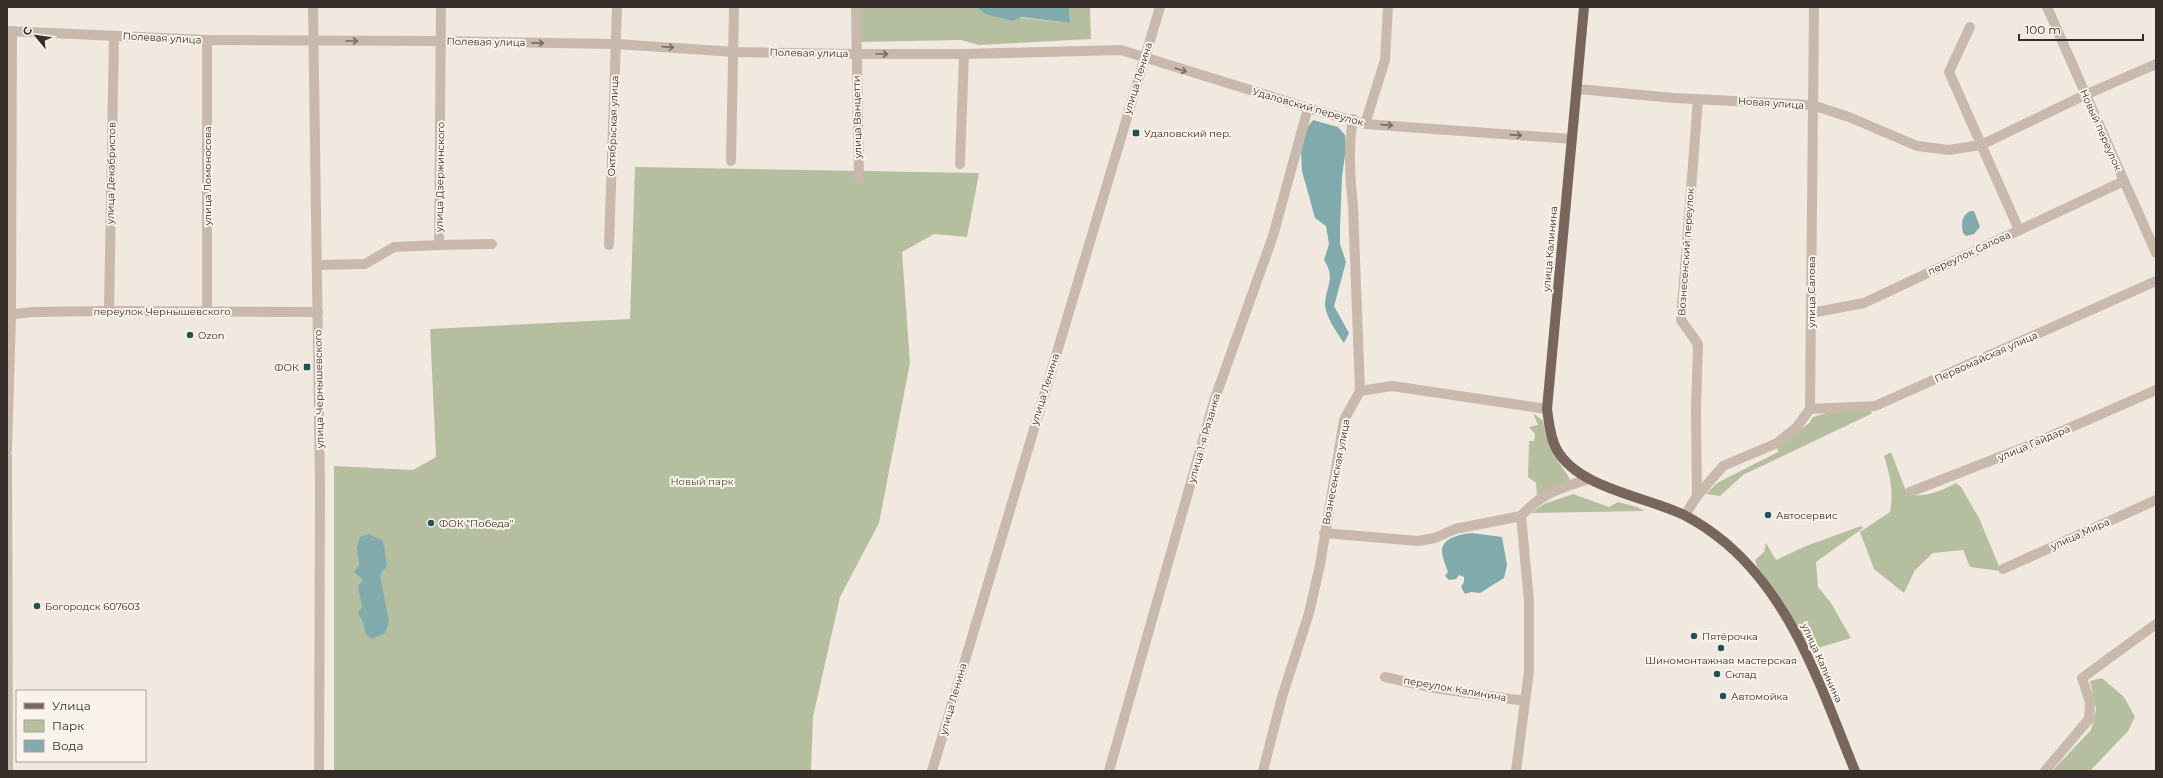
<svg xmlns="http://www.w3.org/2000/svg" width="2163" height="778" font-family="Montserrat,sans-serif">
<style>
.green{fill:#b5bfa0}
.water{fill:#80aaac}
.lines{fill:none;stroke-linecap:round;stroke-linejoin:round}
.minor{stroke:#c8b9ac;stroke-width:10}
.major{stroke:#78665c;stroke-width:10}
.oneway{stroke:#786d64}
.poi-dot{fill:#235256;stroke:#f9f3eb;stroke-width:1.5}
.labels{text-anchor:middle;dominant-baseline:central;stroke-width:4;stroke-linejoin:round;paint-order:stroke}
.street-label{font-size:10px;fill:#372e2a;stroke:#f9f3eb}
.poi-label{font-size:10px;fill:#372e2a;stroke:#f9f3eb;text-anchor:start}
.park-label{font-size:10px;fill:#465330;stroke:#f9f3eb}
</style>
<rect width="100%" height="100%" fill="#f1e9df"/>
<g class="green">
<polygon points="859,7 976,7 985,14 1070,23 1069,7 1090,7 1091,39 979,45 961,40 859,42"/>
<polygon points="635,167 979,173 967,237 934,234 902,252 910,363 879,523 840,597 813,717 811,771 334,771 334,466 413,470 436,457 430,329 630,319"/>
<polygon points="1867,409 1872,412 1871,414 1743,475 1720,496 1706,494 1717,483 1778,452 1777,447 1809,423 1813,417 1837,410"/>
<polygon points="1533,413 1543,421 1546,436 1554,455 1570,479 1567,482 1537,497 1536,483 1528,477 1529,441 1534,441 1535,434 1529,427 1538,425"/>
<path d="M1891 452 1907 494C1923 498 1942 491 1956 483L1961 487 1979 518 2001 571 1970 567 1963 550 1933 553 1915 570 1904 593 1874 569 1860 532 1890 512C1894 492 1890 475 1884 456Z"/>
<polygon points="1573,494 1609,507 1618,502 1637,507 1645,511 1531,513 1544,504"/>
<polygon points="1861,526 1863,528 1816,562 1818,587 1831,603 1851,638 1811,650 1800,631 1759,572 1755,560 1764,552 1766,543 1776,560 1806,546"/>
<polygon points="2102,678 2124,697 2135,717 2128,731 2090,771 2052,771 2091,730 2096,709 2090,681"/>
</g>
<g class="water">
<polygon points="976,7 1069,7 1070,23 1021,17 1013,21 985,14"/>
<path d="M1313 120 1338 127 1345 135 1346 148 1342 176 1340 227V244L1346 262 1334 306 1349 333 1344 343C1338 334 1325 316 1325 304 1326 286 1336 278 1324 260L1329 244 1326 226 1315 218 1302 171 1301 153 1306 129Z"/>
<path d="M1970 211H1974L1980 227 1974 234 1966 236 1963 233C1961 223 1961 217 1970 211Z"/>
<path d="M1472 533 1502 537 1507 565 1504 578 1480 593 1471 592 1465 594 1461 587 1464 582V577L1459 575 1456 579 1449 580 1445 576 1448 572C1446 566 1442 557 1442 551 1442 537 1462 534 1472 533Z"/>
<polygon points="369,534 383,541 387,566 380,575 389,622 385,633 372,639 366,634 363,622 358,613 362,607 358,586 363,580 354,572 359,565 357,547 360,537"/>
</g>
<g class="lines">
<g class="minor">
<polyline points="313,7 320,488 319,771"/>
<polyline points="856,7 859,178"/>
<polyline points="2047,7 2156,253"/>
<polyline points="1970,27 1949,72 2019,230"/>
<polyline points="7,31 207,40 441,41 616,44 735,52 856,54 964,54 1121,50 1308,108 1365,124 1572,139"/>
<polyline points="207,40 207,311"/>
<polyline points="1578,89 1674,98 1812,105 1849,117 1917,146 1949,150 1981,145 2085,95 2156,64"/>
<polyline points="1365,124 1385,60 1388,7"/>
<polyline points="731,161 734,7"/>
<polyline points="960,164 964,54"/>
<polyline points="439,245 492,244"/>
<polyline points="609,245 617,7"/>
<polyline points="317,265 365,264 394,247 439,245 441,7"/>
<polyline points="109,311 114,36"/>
<polyline points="1811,313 1864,303 2124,181"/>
<polyline points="7,315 32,312 109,311 318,312"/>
<polyline points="1360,391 1392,386 1547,409"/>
<polyline points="1810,409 1875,406 2156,281"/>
<polyline points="7,450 11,315 12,31"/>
<polyline points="7,456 8,771"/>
<polyline points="1910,492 2028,446 2156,390"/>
<polyline points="1697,496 1696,411 1698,344 1681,320 1698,99"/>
<polyline points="1685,515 1697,496 1723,466 1777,443 1796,428 1810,409 1814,7"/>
<polyline points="1324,533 1418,541 1435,538 1455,529 1521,516"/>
<polyline points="2003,569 2156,500"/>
<polyline points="1385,677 1434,688 1525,701"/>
<polyline points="932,771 1160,7"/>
<polyline points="1109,771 1214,401 1273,236 1308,108"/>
<path d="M1263 771 1282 697 1309 613 1320 565 1344 420 1360 391 1353 206C1350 177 1348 148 1353 119"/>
<path d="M1516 771 1529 671V601L1521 516C1542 493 1560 488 1589 479"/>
<polyline points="2045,771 2089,719 2090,702 2082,678 2156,624"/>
</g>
<path class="major" d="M1584 7 1547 409C1549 422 1550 438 1557 450 1578 488 1647 497 1684 515 1698 522 1715 534 1727 544 1795 603 1822 691 1855 771"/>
</g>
<defs><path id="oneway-shaft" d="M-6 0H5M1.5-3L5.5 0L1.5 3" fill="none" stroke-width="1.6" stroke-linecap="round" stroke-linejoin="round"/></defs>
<g class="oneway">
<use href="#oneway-shaft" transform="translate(352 41)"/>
<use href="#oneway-shaft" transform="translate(538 43) rotate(1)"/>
<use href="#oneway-shaft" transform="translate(668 47) rotate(4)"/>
<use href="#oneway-shaft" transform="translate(882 54)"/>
<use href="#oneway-shaft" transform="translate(1181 70) rotate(17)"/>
<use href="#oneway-shaft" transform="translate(1387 125) rotate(4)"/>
<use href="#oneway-shaft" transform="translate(1516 135) rotate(4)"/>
</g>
<g class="poi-dot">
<rect x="1132" y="129" width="8" height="8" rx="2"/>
<circle cx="190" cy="335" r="4"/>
<rect x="303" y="363" width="8" height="8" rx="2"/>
<circle cx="1768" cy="515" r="4"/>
<circle cx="431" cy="523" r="4"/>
<circle cx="37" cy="606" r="4"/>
<circle cx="1694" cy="636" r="4"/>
<circle cx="1721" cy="648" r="4"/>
<circle cx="1717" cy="674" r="4"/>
<circle cx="1723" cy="696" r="4"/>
</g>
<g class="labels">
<g class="street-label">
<text transform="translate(162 38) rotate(3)">Полевая улица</text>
<text transform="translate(486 42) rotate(1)">Полевая улица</text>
<text transform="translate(809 53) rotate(1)">Полевая улица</text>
<text transform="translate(1138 78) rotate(-73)">улица Ленина</text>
<text transform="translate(1771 103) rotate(4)">Новая улица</text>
<text transform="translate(1308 107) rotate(16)">Удаловский переулок</text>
<text transform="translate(857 117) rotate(-91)">улица Ванцетти</text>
<text transform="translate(613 126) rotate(-88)">Октябрьская улица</text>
<text transform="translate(2101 130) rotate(66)">Новый переулок</text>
<text transform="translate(111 173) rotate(-89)">улица Декабристов</text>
<text transform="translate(207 176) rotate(-90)">улица Ломоносова</text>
<text transform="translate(440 177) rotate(-89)">улица Дзержинского</text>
<text transform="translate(1550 249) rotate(-85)">улица Калинина</text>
<text transform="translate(1686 252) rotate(-86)">Вознесенский переулок</text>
<text transform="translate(1969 253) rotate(-25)">переулок Салова</text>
<text transform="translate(1811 292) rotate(-90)">улица Салова</text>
<text x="162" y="311">переулок Чернышевского</text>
<text transform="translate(1986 357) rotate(-24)">Первомайская улица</text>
<text transform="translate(319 389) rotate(-91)">улица Чернышевского</text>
<text transform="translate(1045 389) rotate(-73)">улица Ленина</text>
<text transform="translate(1204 438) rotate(-74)">улица 1-я Рязанка</text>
<text transform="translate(2034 443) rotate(-23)">улица Гайдара</text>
<text transform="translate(1336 472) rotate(-79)">Вознесенская улица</text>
<text transform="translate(2080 534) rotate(-24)">улица Мира</text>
<text transform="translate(1822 663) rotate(66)">улица Калинина</text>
<text transform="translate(1455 689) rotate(10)">переулок Калинина</text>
<text transform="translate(953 699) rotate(-74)">улица Ленина</text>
</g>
<g class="poi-label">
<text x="1144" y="133">Удаловский пер.</text>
<text x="198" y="335">Ozon</text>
<text x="299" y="367" text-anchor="end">ФОК</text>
<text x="1776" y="515">Автосервис</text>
<text x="439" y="523">ФОК "Победа"</text>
<text x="45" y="606">Богородск 607603</text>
<text x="1702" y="636">Пятёрочка</text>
<text x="1721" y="660" text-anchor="middle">Шиномонтажная мастерская</text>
<text x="1725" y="674">Склад</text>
<text x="1731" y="696">Автомойка</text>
</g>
<g class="park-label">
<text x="702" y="481">Новый парк</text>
</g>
</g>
<rect width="2163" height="778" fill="none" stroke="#372e2a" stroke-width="16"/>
<rect x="16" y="690" width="130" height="72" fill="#f9f3eb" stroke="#aba49e"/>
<rect x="24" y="703" width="20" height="6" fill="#78665c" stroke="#aba49e"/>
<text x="52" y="710" font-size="12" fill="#372e2a">Улица</text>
<rect x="24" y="720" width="20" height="12" fill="#b5bfa0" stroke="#aba49e"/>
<text x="52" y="730" font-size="12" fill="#372e2a">Парк</text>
<rect x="24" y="740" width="20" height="12" fill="#80aaac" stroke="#aba49e"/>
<text x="52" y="750" font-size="12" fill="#372e2a">Вода</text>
<g transform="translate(36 36) rotate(299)" stroke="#f9f3eb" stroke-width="3" paint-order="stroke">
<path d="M0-3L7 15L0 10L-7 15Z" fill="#372e2a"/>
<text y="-6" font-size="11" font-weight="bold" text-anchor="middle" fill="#372e2a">С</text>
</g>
<path d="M2019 34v6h124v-6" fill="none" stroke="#372e2a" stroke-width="2"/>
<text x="2025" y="34" font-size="12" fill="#372e2a" stroke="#f9f3eb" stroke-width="3" paint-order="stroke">100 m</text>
</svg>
